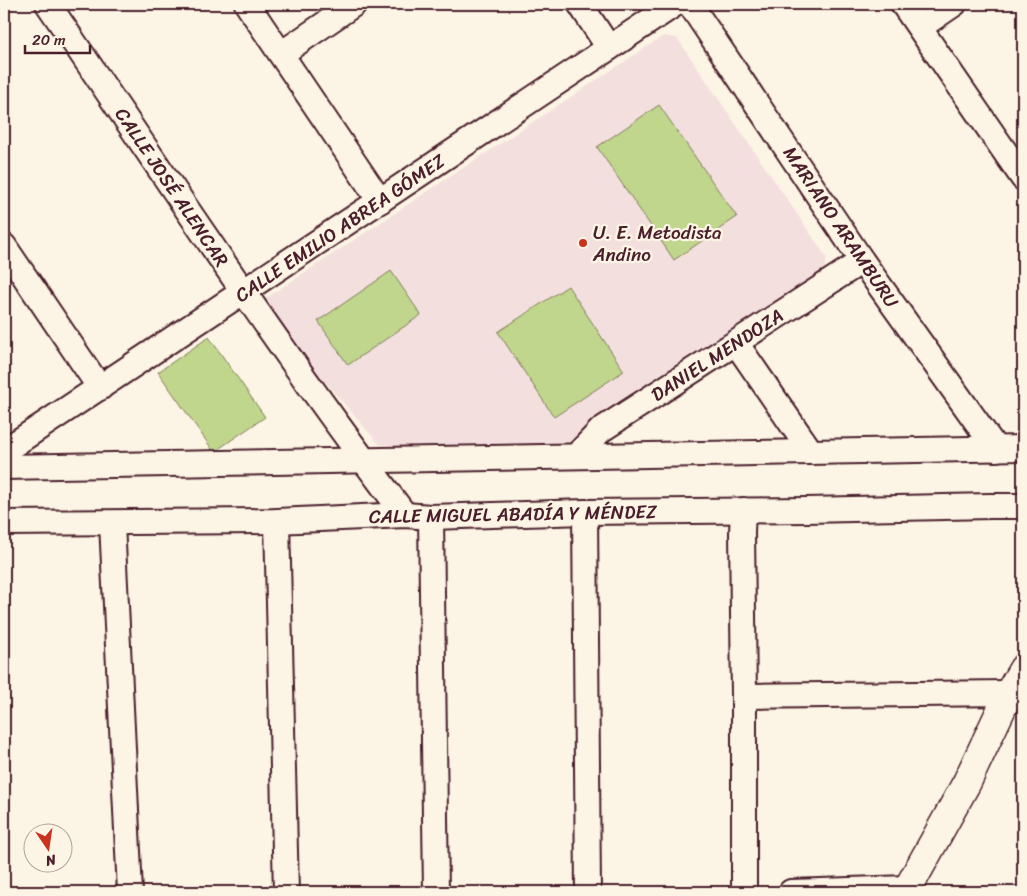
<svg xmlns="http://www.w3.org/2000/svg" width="1027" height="896" font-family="Sriracha,sans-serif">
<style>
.built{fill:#f3e0de}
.green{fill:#bfd68c;stroke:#847a5c}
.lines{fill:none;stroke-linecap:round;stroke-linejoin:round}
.minor-casing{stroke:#4a1f2b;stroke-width:28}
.secondary-casing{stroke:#4a1f2b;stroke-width:31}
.minor{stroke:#fcf5e5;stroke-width:24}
.secondary{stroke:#fcf5e5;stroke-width:28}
.poi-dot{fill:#c8321e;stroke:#fcf5e5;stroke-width:2}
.labels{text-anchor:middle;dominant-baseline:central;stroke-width:4.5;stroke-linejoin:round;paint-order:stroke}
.street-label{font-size:19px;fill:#4a1f2b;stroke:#fcf5e5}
.poi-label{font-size:19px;fill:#4a1f2b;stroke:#fcf5e5;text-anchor:start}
</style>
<rect width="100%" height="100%" fill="#fcf5e5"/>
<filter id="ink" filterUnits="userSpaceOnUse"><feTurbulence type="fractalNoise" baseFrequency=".02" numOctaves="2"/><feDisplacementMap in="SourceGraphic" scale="10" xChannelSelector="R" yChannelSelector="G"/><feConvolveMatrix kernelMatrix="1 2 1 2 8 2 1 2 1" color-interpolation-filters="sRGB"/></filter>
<g filter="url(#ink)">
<polygon class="built" points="663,36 677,38 827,258 824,270 560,452 380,445 268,317 266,298"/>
<g class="green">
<polygon points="659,105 737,217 674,260 597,147"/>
<polygon points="391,271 421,315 348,365 318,321"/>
<polygon points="568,286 624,371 554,417 498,332"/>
<polygon points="209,337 265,417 214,452 158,372"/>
</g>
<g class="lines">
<defs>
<g id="minor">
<path d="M48 4C165 176 279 350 405 515"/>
<polyline points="247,4 380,201"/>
<polyline points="580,4 609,48"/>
<polyline points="690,4 862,261 996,449"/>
<polyline points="903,4 1023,178"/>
<polyline points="920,27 954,4"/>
<polyline points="281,54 354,4"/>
<polyline points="4,246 100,388"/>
<polyline points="736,343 811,452"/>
<polyline points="4,451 675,4"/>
<polyline points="578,456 580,452 601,430 862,261"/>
<polyline points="4,467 1023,448"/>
<polyline points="743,510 742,532 744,696 744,892"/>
<polyline points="585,512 588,892"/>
<polyline points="431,517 436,892"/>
<polyline points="277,521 286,892"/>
<polyline points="4,523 277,521 405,515 431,517 585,512 807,510 990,506 1023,506"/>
<polyline points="112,523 130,892"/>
<polyline points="744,696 1009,693"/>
<polyline points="791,892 908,888"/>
</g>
<polyline id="secondary" points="906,892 967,782 1009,693 1023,669"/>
</defs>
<use href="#minor" class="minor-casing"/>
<use href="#secondary" class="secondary-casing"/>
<use href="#minor" class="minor"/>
<use href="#secondary" class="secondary"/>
</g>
</g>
<circle class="poi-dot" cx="583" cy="243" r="5"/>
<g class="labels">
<g class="street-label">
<text transform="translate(172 187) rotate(56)">CALLE JOSÉ ALENCAR</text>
<text transform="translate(841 227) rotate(56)">MARIANO ARAMBURU</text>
<text transform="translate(340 228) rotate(-34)">CALLE EMILIO ABREA GÓMEZ</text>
<text transform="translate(717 355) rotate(-33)">DANIEL MENDOZA</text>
<text transform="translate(513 514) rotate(-1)">CALLE MIGUEL ABADÍA Y MÉNDEZ</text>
</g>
<g class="poi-label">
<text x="593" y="232">U. E. Metodista<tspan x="593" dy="22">Andino</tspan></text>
</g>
</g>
<rect width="1027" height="896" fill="none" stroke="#fcf5e5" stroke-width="20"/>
<rect x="10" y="10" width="1007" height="876" fill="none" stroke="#4a1f2b" stroke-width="2" filter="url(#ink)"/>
<g transform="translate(48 848) rotate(167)"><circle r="24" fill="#fcf5e5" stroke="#b59f9b"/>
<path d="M0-4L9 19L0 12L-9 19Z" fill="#c8321e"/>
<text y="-8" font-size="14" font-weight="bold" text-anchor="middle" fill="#4a1f2b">N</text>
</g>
<path d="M25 45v8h65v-8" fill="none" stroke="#4a1f2b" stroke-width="2.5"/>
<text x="32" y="45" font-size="15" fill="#4a1f2b" stroke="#fcf5e5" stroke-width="4" paint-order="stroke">20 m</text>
</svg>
